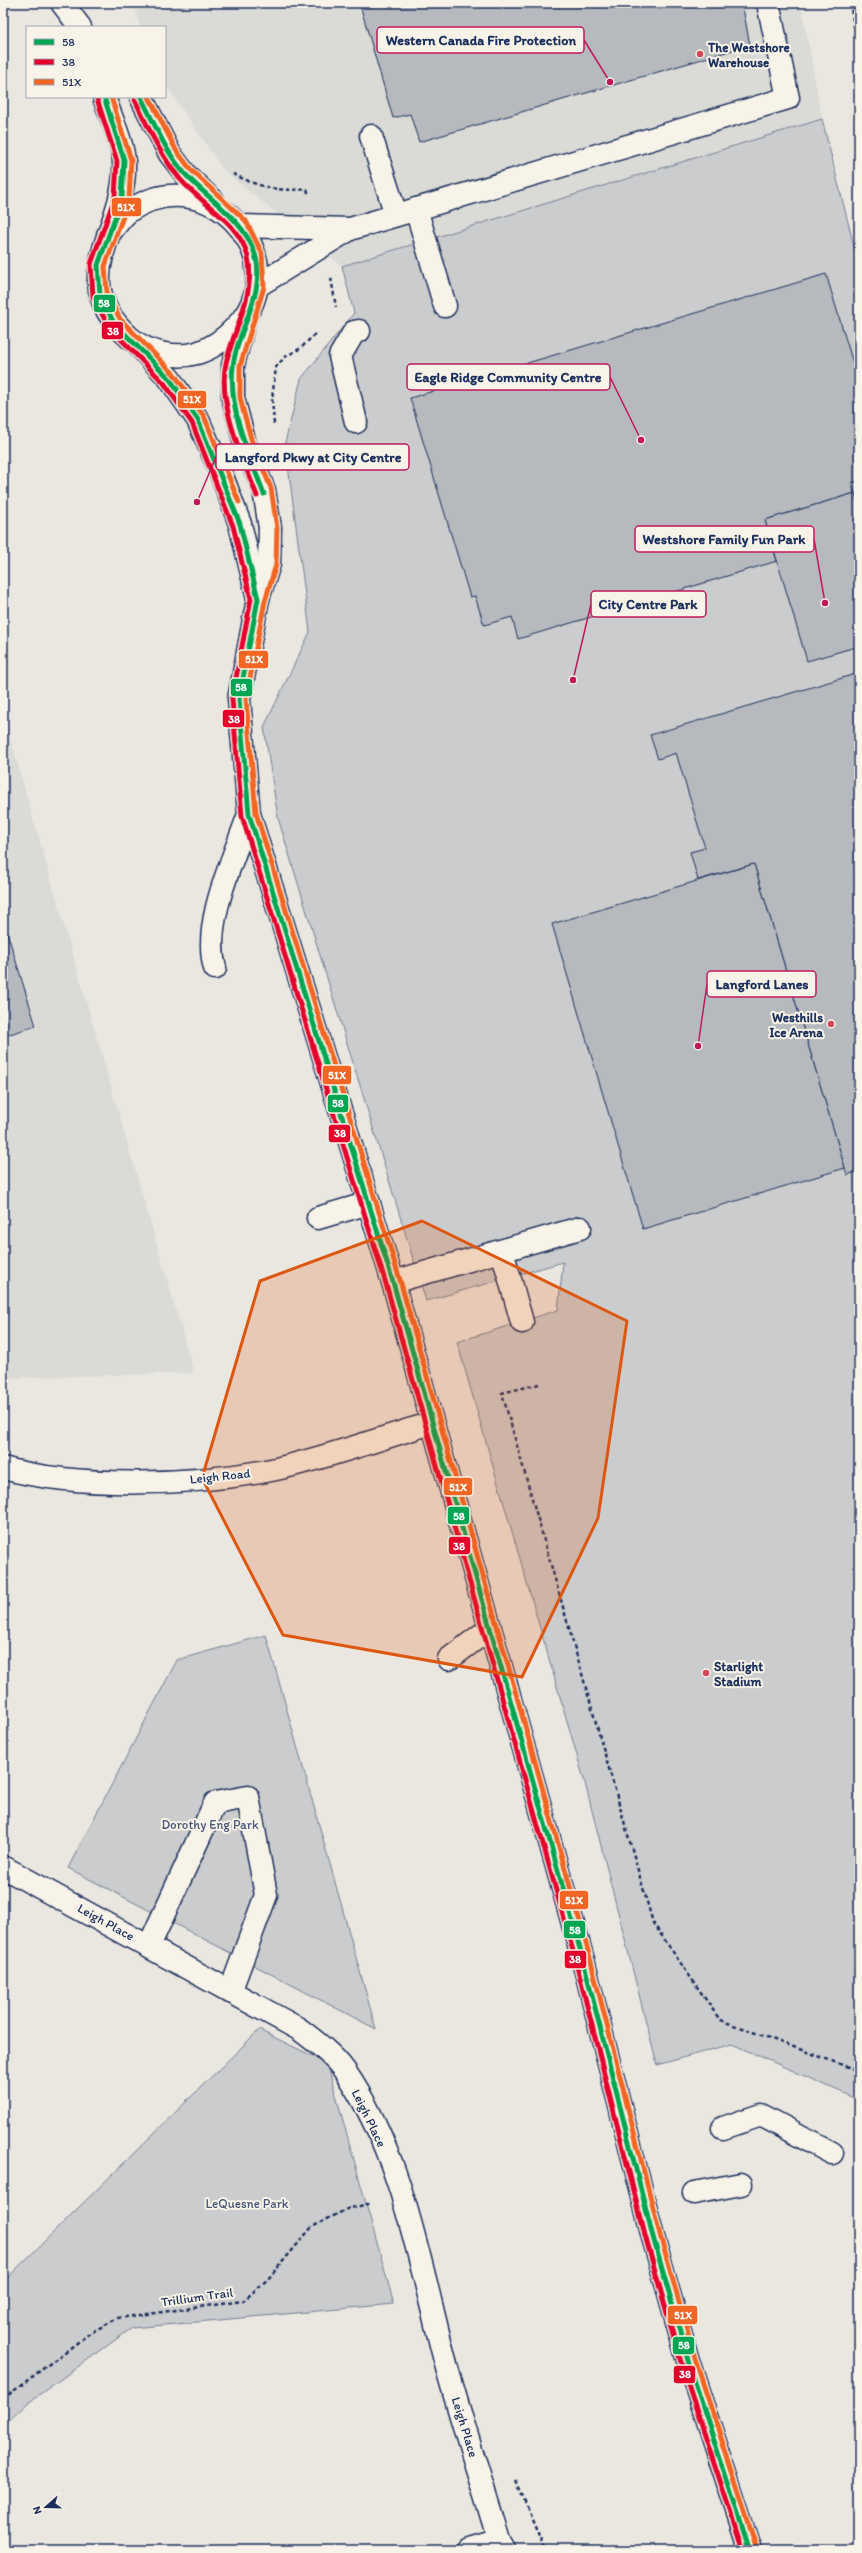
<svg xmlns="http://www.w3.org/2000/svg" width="862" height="2553" font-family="Itim,sans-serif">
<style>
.built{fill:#dadad6}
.green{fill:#cbcccd;stroke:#737e96}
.building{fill:#b6babf;stroke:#1b2f5e}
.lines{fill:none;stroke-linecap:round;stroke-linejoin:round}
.minor-casing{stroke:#1b2f5e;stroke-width:25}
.major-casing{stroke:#1b2f5e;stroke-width:25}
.path{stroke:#1b2f5e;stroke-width:2.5;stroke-dasharray:4 3;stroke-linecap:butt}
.minor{stroke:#f7f3e8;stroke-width:22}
.major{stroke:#f7f3e8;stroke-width:22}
.bus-1-casing{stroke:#f7f3e8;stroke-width:8}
.bus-2-casing{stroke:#f7f3e8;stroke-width:8}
.bus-3-casing{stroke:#f7f3e8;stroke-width:8}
.bus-1{stroke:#00a651;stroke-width:5}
.bus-2{stroke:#e4002b;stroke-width:5}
.bus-3{stroke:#f26522;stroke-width:5}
.marked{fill:#de5710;fill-opacity:0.2;stroke:#de5710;stroke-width:3;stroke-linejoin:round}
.poi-dot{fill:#d1495b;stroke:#f7f3e8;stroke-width:1.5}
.labels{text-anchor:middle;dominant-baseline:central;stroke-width:4;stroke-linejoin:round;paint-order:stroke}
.poi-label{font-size:13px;font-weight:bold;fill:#1b2f5e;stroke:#f7f3e8;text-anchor:start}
.street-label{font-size:13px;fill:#1b2f5e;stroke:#f7f3e8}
.park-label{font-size:13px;fill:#47567a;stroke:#f7f3e8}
.leader{fill:none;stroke:#c2185b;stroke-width:1.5}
.callout-dot{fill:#c2185b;stroke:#f7f3e8;stroke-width:1.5}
.callout{fill:#f7f3e8;stroke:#c2185b;stroke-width:1.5}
.callout-label{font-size:14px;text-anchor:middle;font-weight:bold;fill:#1b2f5e}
.line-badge{stroke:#f7f3e8;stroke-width:1.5}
.badge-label{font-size:11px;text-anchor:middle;font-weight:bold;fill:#fff}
</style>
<rect width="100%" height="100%" fill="#eae7e0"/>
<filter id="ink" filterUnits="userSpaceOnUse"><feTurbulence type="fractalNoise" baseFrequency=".025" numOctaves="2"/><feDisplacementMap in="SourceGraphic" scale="8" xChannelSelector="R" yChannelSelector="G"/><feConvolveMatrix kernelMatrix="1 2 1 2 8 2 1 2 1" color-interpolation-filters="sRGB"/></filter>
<g filter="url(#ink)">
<g class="built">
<polygon points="134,3 801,3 822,119 342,266 224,171 165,84 165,27 140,27"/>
<polygon points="3,714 194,1373 3,1378"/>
</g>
<g class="green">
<polygon points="822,119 859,266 859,2100 732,2044 657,2065 585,1783 457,1342 558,1310 563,1262 426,1301 278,818 264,727 310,632 285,443 301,379 354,313 342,266"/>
<polygon points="266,1635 376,2029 68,1868 177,1660"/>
<polygon points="259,2030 327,2063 394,2304 132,2328 29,2402 3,2426 3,2282"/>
</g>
<g class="building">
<polygon points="365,3 742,3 750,45 419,142 410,114 393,118 360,5"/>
<polygon points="826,274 859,383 859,481 851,483 855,493 765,520 777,561 518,639 512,617 484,625 475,596 470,597 410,398"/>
<polygon points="855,493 859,508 859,646 807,661 765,520"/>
<polygon points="859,646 859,664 854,647"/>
<polygon points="859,673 859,1171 847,1175 754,864 698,880 690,852 705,848 676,753 658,759 650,735"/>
<polygon points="754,864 845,1168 643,1229 552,924"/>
<polygon points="3,919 36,1026 3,1036"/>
</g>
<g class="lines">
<defs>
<g id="minor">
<polyline points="371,136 396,215"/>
<polyline points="416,209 445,306"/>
<polyline points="241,226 350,229"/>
<polyline points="257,286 350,229 788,98 768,3"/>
<polyline points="356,422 340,356 354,332 359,331"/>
<path d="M215 968C202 923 234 858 249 814"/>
<polyline points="318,1218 369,1203"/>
<polyline points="502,1251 522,1322"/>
<polyline points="393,1282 580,1228"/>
<path d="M3 1468C80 1489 198 1485 276 1469 329 1457 381 1438 432 1423"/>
<polyline points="449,1659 489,1629"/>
<path d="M3 1867 299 2029C315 2041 332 2054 344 2070 404 2156 420 2268 447 2368 463 2426 482 2483 499 2541L504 2550"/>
<polyline points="149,1946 215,1803 248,1797 266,1895 230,1992"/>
<polyline points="723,2128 761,2115 832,2153"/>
<polyline points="694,2193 741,2184"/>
<polyline points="468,2550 499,2541"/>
</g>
<g id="major">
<polyline points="62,3 80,27"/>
<path d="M104 97C110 115 123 143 124 162 127 232 62 277 130 338 147 353 176 359 197 353 213 348 226 338 237 326 299 258 208 157 129 211 121 217 114 228 108 235"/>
<polyline points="141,97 170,154 186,175 214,202"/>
<polyline points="246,316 233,365 233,398 245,444 264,490 270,528 269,564 258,599 239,699 249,814 393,1282 582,1956 653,2237 689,2364 750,2550"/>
<polyline points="140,347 169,378 198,420 219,468 240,524 258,599"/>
</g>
</defs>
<use href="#minor" class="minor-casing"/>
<use href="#major" class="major-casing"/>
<g class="path">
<polyline points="850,3 859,54"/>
<path d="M233 174C260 187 276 192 307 189L309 196"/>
<polyline points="331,278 336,307"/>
<polyline points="274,424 272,399 276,367 285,357 301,348 315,334"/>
<polyline points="539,1384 502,1393 653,1923 720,2020 859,2071"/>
<polyline points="3,2399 90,2333 118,2318 243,2301 268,2279 312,2227 347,2209 372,2203"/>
<polyline points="516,2480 545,2550"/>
</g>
<use href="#minor" class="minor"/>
<use href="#major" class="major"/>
<defs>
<g id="bus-1">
<polyline points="104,97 124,160 122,198 98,265 100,295 114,323 169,378 198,420 240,524 258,599 239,699 249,814 393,1282 582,1956 653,2237 689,2364 750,2550"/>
<path d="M141 97C154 123 166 153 186 175 210 201 244 219 255 254 267 293 237 329 233 366 228 410 249 454 264 494"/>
</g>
<g id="bus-2">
<polyline points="97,99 117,161 115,197 91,264 93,297 109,327 164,383 192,423 233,526 251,599 232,699 242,816 386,1284 575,1958 646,2239 682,2366 743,2550"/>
<path d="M135 100C148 127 160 155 180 179 202 205 240 222 248 257 256 293 234 328 226 363 217 403 243 459 257 496"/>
</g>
<g id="bus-3">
<polyline points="111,97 131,160 129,200 105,266 107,293 120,319 174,374 204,416 239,502"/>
<polyline points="149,97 176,150 191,170 246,221 262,253 264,287 240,366 240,397 243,410 252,442 271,488 277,528 276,565 265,601 246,699 256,813 400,1280 589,1954 660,2235 696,2362 757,2548"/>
</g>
</defs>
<use href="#bus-1" class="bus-1-casing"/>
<use href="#bus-2" class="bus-2-casing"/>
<use href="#bus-3" class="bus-3-casing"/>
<use href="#bus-1" class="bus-1"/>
<use href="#bus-2" class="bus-2"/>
<use href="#bus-3" class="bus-3"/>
</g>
</g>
<path class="marked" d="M422 1221 627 1321 598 1518 522 1677 283 1635 202 1478 260 1281Z"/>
<g class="poi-dot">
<circle cx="700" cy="54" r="4"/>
<circle cx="831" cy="1024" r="4"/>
<circle cx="706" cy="1673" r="4"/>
</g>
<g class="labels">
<g class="poi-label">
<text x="708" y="47">The Westshore<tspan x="708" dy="15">Warehouse</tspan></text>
<text x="823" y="1017" text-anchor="end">Westhills<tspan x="823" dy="15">Ice Arena</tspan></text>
<text x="714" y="1666">Starlight<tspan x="714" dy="15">Stadium</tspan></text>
</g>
<g class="street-label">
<text transform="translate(220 1476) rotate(-6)">Leigh Road</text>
<text transform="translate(106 1922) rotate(29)">Leigh Place</text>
<text transform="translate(369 2118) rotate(64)">Leigh Place</text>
<text transform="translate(197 2297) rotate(-8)">Trillium Trail</text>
<text transform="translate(465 2427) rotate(73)">Leigh Place</text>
</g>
<g class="park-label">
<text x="210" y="1824">Dorothy Eng Park</text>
<text x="247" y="2203">LeQuesne Park</text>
</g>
</g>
<path class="leader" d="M610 82L584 40M641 440L610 377M197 502L216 457M825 603L814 539M573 680L591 604M698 1046L707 984"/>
<g class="callout-dot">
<circle cx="610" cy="82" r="4"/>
<circle cx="641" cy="440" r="4"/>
<circle cx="197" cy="502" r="4"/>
<circle cx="825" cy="603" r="4"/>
<circle cx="573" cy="680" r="4"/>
<circle cx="698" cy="1046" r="4"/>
</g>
<g class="callout">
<rect x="377" y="27" width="207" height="26" rx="4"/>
<rect x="407" y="364" width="203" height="26" rx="4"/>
<rect x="216" y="444" width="193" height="26" rx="4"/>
<rect x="635" y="526" width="179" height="26" rx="4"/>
<rect x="591" y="591" width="115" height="26" rx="4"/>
<rect x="707" y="971" width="109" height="26" rx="4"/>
</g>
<g class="callout-label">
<text x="481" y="45">Western Canada Fire Protection</text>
<text x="508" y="382">Eagle Ridge Community Centre</text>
<text x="313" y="462">Langford Pkwy at City Centre</text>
<text x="724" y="544">Westshore Family Fun Park</text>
<text x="648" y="609">City Centre Park</text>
<text x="762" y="989">Langford Lanes</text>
</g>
<g class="line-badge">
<rect x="111" y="197" width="31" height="20" rx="4" fill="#f26522"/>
<rect x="93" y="294" width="23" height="19" rx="4" fill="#00a651"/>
<rect x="101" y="321" width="23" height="19" rx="4" fill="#e4002b"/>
<rect x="177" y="390" width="30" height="19" rx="4" fill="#f26522"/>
<rect x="238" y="650" width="31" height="19" rx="4" fill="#f26522"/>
<rect x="230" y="678" width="23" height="19" rx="4" fill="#00a651"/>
<rect x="222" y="709" width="23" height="19" rx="4" fill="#e4002b"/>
<rect x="322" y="1065" width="30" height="20" rx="4" fill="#f26522"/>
<rect x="327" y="1094" width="22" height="19" rx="4" fill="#00a651"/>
<rect x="328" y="1124" width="23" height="19" rx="4" fill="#e4002b"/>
<rect x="443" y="1477" width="30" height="19" rx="4" fill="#f26522"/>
<rect x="447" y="1506" width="23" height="19" rx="4" fill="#00a651"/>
<rect x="448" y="1536" width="23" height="19" rx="4" fill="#e4002b"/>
<rect x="559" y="1890" width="30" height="20" rx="4" fill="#f26522"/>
<rect x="563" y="1920" width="23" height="19" rx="4" fill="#00a651"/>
<rect x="564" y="1950" width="23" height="19" rx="4" fill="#e4002b"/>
<rect x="667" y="2305" width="31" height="20" rx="4" fill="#f26522"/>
<rect x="672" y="2336" width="23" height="19" rx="4" fill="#00a651"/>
<rect x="673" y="2365" width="23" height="19" rx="4" fill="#e4002b"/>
</g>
<g class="badge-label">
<text x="126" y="211">51X</text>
<text x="104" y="307">58</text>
<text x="113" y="335">38</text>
<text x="192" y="403">51X</text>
<text x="254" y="663">51X</text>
<text x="241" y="691">58</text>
<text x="234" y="723">38</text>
<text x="337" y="1079">51X</text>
<text x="338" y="1107">58</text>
<text x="340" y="1137">38</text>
<text x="458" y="1491">51X</text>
<text x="459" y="1520">58</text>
<text x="459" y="1550">38</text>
<text x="574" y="1904">51X</text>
<text x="575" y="1934">58</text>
<text x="575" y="1963">38</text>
<text x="683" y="2319">51X</text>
<text x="684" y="2349">58</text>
<text x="685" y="2378">38</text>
</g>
<rect width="862" height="2553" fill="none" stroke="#f7f3e8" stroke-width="16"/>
<rect x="8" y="8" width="846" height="2537" fill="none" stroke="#1b2f5e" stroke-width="1.5" filter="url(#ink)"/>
<rect x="26" y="26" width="140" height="72" fill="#f7f3e8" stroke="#9fa5b1"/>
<rect x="34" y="39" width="20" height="6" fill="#00a651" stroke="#9fa5b1"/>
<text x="62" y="46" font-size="12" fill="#1b2f5e">58</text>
<rect x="34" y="59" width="20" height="6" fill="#e4002b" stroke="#9fa5b1"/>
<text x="62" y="66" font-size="12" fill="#1b2f5e">38</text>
<rect x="34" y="79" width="20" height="6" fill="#f26522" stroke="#9fa5b1"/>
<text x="62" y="86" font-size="12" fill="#1b2f5e">51X</text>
<g transform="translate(46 2507) rotate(250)" stroke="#f7f3e8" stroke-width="3" paint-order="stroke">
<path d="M0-3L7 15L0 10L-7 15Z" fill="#1b2f5e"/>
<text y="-6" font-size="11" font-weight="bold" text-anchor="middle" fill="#1b2f5e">N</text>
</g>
</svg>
